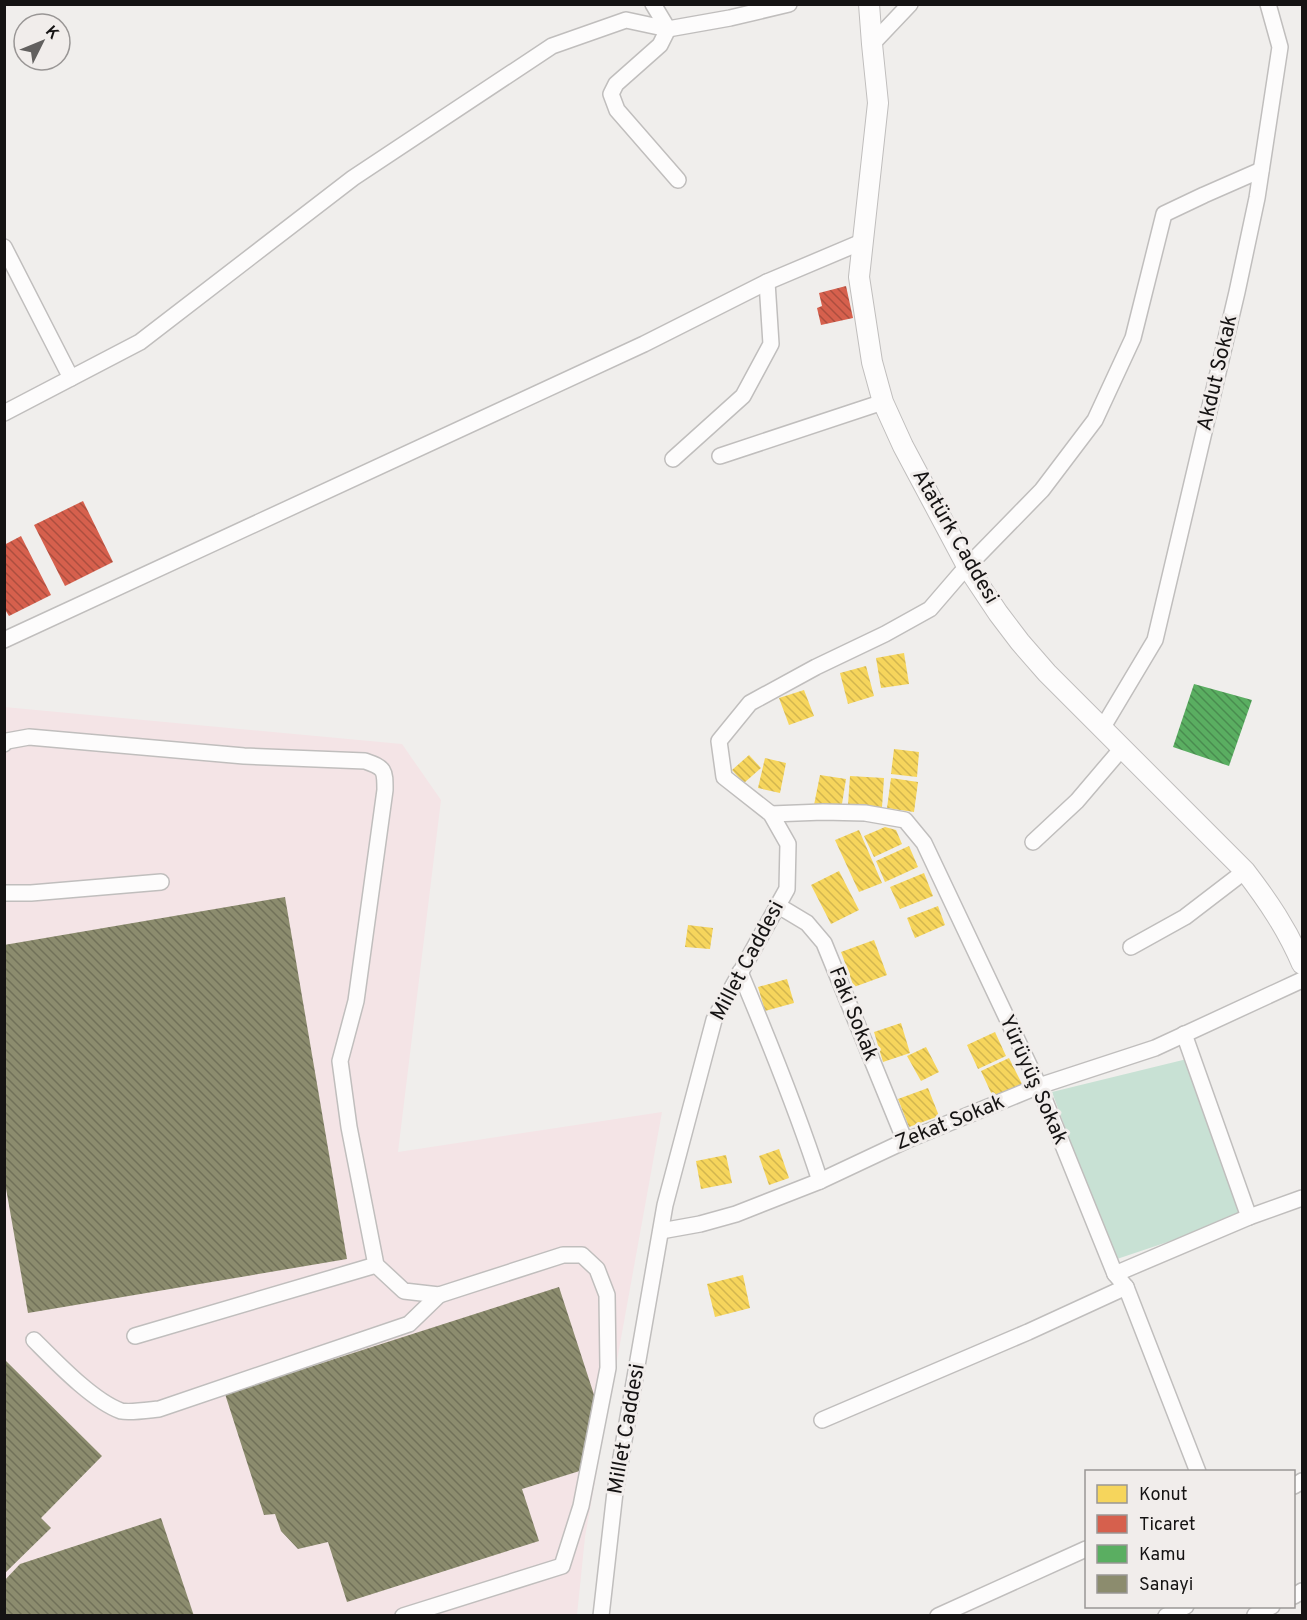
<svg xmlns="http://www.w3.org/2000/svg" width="1307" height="1620" font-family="Overpass,sans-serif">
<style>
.industrial{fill:#f4e4e6}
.green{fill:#c8e1d4}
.homes{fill:url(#homes-back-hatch)}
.shops{fill:url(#shops-back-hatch)}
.public{fill:url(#public-back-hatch)}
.industry{fill:url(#industry-back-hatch)}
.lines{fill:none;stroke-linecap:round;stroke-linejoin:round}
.minor-casing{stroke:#c0bebd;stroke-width:18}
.major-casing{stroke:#c0bebd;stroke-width:22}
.minor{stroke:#fdfcfc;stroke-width:15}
.major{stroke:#fdfcfc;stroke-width:20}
.labels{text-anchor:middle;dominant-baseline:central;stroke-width:6;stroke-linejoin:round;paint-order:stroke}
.street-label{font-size:21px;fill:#151313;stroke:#f1edeb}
</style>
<defs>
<pattern id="homes-back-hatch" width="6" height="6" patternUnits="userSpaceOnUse" patternTransform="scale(1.5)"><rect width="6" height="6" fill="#f6d55c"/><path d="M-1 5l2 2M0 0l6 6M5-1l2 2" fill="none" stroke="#d2b64f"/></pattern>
<pattern id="shops-back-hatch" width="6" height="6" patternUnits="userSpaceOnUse" patternTransform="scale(1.5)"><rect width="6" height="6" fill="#d6604d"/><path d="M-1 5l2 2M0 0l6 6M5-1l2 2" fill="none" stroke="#ac4e3f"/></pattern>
<pattern id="public-back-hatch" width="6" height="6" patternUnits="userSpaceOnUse" patternTransform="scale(1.5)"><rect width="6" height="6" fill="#5aae61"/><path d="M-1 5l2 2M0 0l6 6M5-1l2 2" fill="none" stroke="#498c4f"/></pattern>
<pattern id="industry-back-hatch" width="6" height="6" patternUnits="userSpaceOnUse" patternTransform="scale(1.5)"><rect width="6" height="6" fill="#8c8c6e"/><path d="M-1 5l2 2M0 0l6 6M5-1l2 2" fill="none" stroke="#717159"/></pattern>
</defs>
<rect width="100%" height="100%" fill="#f0eeec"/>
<polygon class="industrial" points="4,707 402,744 441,800 398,1152 662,1112 585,1537 577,1615 5,1615"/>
<polygon class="green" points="1187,1059 1242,1217 1114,1260 1052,1092"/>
<g class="homes">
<polygon points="904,653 909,684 881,688 876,658"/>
<polygon points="866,666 874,696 848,704 840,673"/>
<polygon points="804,690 814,716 789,725 779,698"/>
<polygon points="894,749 919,752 917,777 891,774"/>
<polygon points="749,755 761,768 744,783 732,770"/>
<polygon points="765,758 786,763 780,793 758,788"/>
<polygon points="820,775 846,779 841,810 814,805"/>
<polygon points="850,776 884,778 882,807 848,805"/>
<polygon points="891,778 918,782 914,812 887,808"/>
<polygon points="885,827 896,830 902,844 874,857 864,836"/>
<polygon points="859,830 882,883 859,892 835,840"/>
<polygon points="909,846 918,867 885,882 876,861"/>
<polygon points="839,871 859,910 831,924 811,885"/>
<polygon points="924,873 933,896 900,909 890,887"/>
<polygon points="938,906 945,925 915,938 907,918"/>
<polygon points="688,925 713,928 710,949 685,947"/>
<polygon points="874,940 887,975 854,987 841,952"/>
<polygon points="787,979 794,1003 765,1011 758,987"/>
<polygon points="901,1023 910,1053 883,1062 874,1032"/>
<polygon points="995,1032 1006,1056 978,1069 967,1045"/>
<polygon points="926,1047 939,1072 921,1081 907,1056"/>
<polygon points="1009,1058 1022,1084 993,1097 981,1071"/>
<polygon points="928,1088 939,1116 909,1127 898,1099"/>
<polygon points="779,1149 789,1178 769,1185 759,1156"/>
<polygon points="726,1155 732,1183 701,1189 696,1161"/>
<polygon points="743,1275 750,1308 715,1317 707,1284"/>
</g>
<g class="shops">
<polygon points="846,286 853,318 821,325 817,308 822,306 819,293"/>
<polygon points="83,501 113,562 65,586 34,525"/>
<polygon points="21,536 51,595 9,616 4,608 4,545"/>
</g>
<polygon class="public" points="1194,684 1252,700 1229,766 1173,747"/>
<g class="industry">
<polygon points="285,897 347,1259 28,1313 4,1177 4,945"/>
<polygon points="559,1287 597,1404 586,1469 522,1489 539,1541 347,1602 328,1542 298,1549 281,1531 275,1514 264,1515 225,1394"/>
<polygon points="4,1359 102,1456 41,1518 51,1528 4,1574"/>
<polygon points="161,1518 194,1616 4,1616 4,1581 20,1564"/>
</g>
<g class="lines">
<defs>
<g id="minor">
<polyline points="653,4 668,29 730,18 789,4"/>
<polyline points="872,44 910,4"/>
<polyline points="4,247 71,378"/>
<polyline points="4,413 140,342 353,178 552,46 626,20 668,29 660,45 616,84 611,94 617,110 678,180"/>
<polyline points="720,456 883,402"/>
<polyline points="673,459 743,396 771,344 767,282"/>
<polyline points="4,640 644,344 767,282 864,241"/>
<polyline points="1103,727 1155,640 1237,292 1257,198 1280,47 1268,4"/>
<path d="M4 744 7 741 29 737 244 756 365 761C385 768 385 770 385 790L356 1001 340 1061 349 1127 376 1265 404 1291 439 1295 563 1255H582L597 1269 607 1295 608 1368 581 1506 562 1566 403 1616"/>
<polyline points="771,814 823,812 865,813 905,820 924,843 1039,1086 1115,1274 1126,1287 1198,1472"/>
<polyline points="1033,842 1077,801 1123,747"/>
<polyline points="4,893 31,893 161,882"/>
<polyline points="777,905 807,923 824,943 905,1141"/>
<polyline points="1131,947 1185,917 1245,871"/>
<path d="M740 972C769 1041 797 1110 820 1181"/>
<polyline points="1184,1034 1249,1217"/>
<polyline points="661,1231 700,1224 736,1214 820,1181 905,1141 1039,1086 1155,1048 1302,980"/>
<polyline points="1115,1274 1249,1217 1302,1198"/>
<polyline points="135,1336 376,1265"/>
<path d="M34 1340C56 1362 93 1401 121 1411 130 1413 149 1410 159 1409L409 1324 439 1295"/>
<polyline points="822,1420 1028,1332 1126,1287"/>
<polyline points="1294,1486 1302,1481"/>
<polyline points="1294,1596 1302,1591"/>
<polyline points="1255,1615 1272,1606"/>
<polyline points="601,1616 615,1492 665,1205 714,1020 787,889 788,844 771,814 724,777 719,741 750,703 816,667 885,634 930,609 961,573 1042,490 1095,420 1133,338 1164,214 1204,195 1261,170"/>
<polyline points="938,1616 1086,1549"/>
<polyline points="1166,1616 1186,1606"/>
</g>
<path id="major" d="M869 4 872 44 878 103 859 277 872 362 883 402 903 446 968 568 998 613 1020 642 1047 673 1245 871C1268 901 1287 929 1302 964"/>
</defs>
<use href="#minor" class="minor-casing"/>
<use href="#major" class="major-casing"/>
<use href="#minor" class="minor"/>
<use href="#major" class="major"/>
</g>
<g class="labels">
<g class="street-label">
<text transform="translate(1218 373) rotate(-77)">Akdut Sokak</text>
<text transform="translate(955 537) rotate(60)">Atatürk Caddesi</text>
<text transform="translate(748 961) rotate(-62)">Millet Caddesi</text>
<text transform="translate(853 1014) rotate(68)">Faki Sokak</text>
<text transform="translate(1033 1080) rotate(66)">Yürüyüş Sokak</text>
<text transform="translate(950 1123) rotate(-22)">Zekat Sokak</text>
<text transform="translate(627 1429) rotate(-80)">Millet Caddesi</text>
</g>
</g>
<rect width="1307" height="1620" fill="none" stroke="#151313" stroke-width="12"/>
<rect x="1085" y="1470" width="210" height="138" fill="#f1edeb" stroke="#999695" stroke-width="1.5"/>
<rect x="1097" y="1485" width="30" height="18" fill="#f6d55c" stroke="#999695" stroke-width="1.5"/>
<text x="1139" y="1500" font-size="18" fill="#151313">Konut</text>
<rect x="1097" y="1515" width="30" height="18" fill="#d6604d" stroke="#999695" stroke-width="1.5"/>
<text x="1139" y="1530" font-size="18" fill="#151313">Ticaret</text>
<rect x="1097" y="1545" width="30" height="18" fill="#5aae61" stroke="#999695" stroke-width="1.5"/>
<text x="1139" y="1560" font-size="18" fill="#151313">Kamu</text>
<rect x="1097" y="1575" width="30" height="18" fill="#8c8c6e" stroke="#999695" stroke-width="1.5"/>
<text x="1139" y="1590" font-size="18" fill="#151313">Sanayi</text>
<g transform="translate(42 42) rotate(47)"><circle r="28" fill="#f1edeb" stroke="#999695" stroke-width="1.5"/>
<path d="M0-4.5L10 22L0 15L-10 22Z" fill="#62605f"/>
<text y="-9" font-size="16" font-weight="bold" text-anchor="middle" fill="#151313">K</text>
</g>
</svg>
